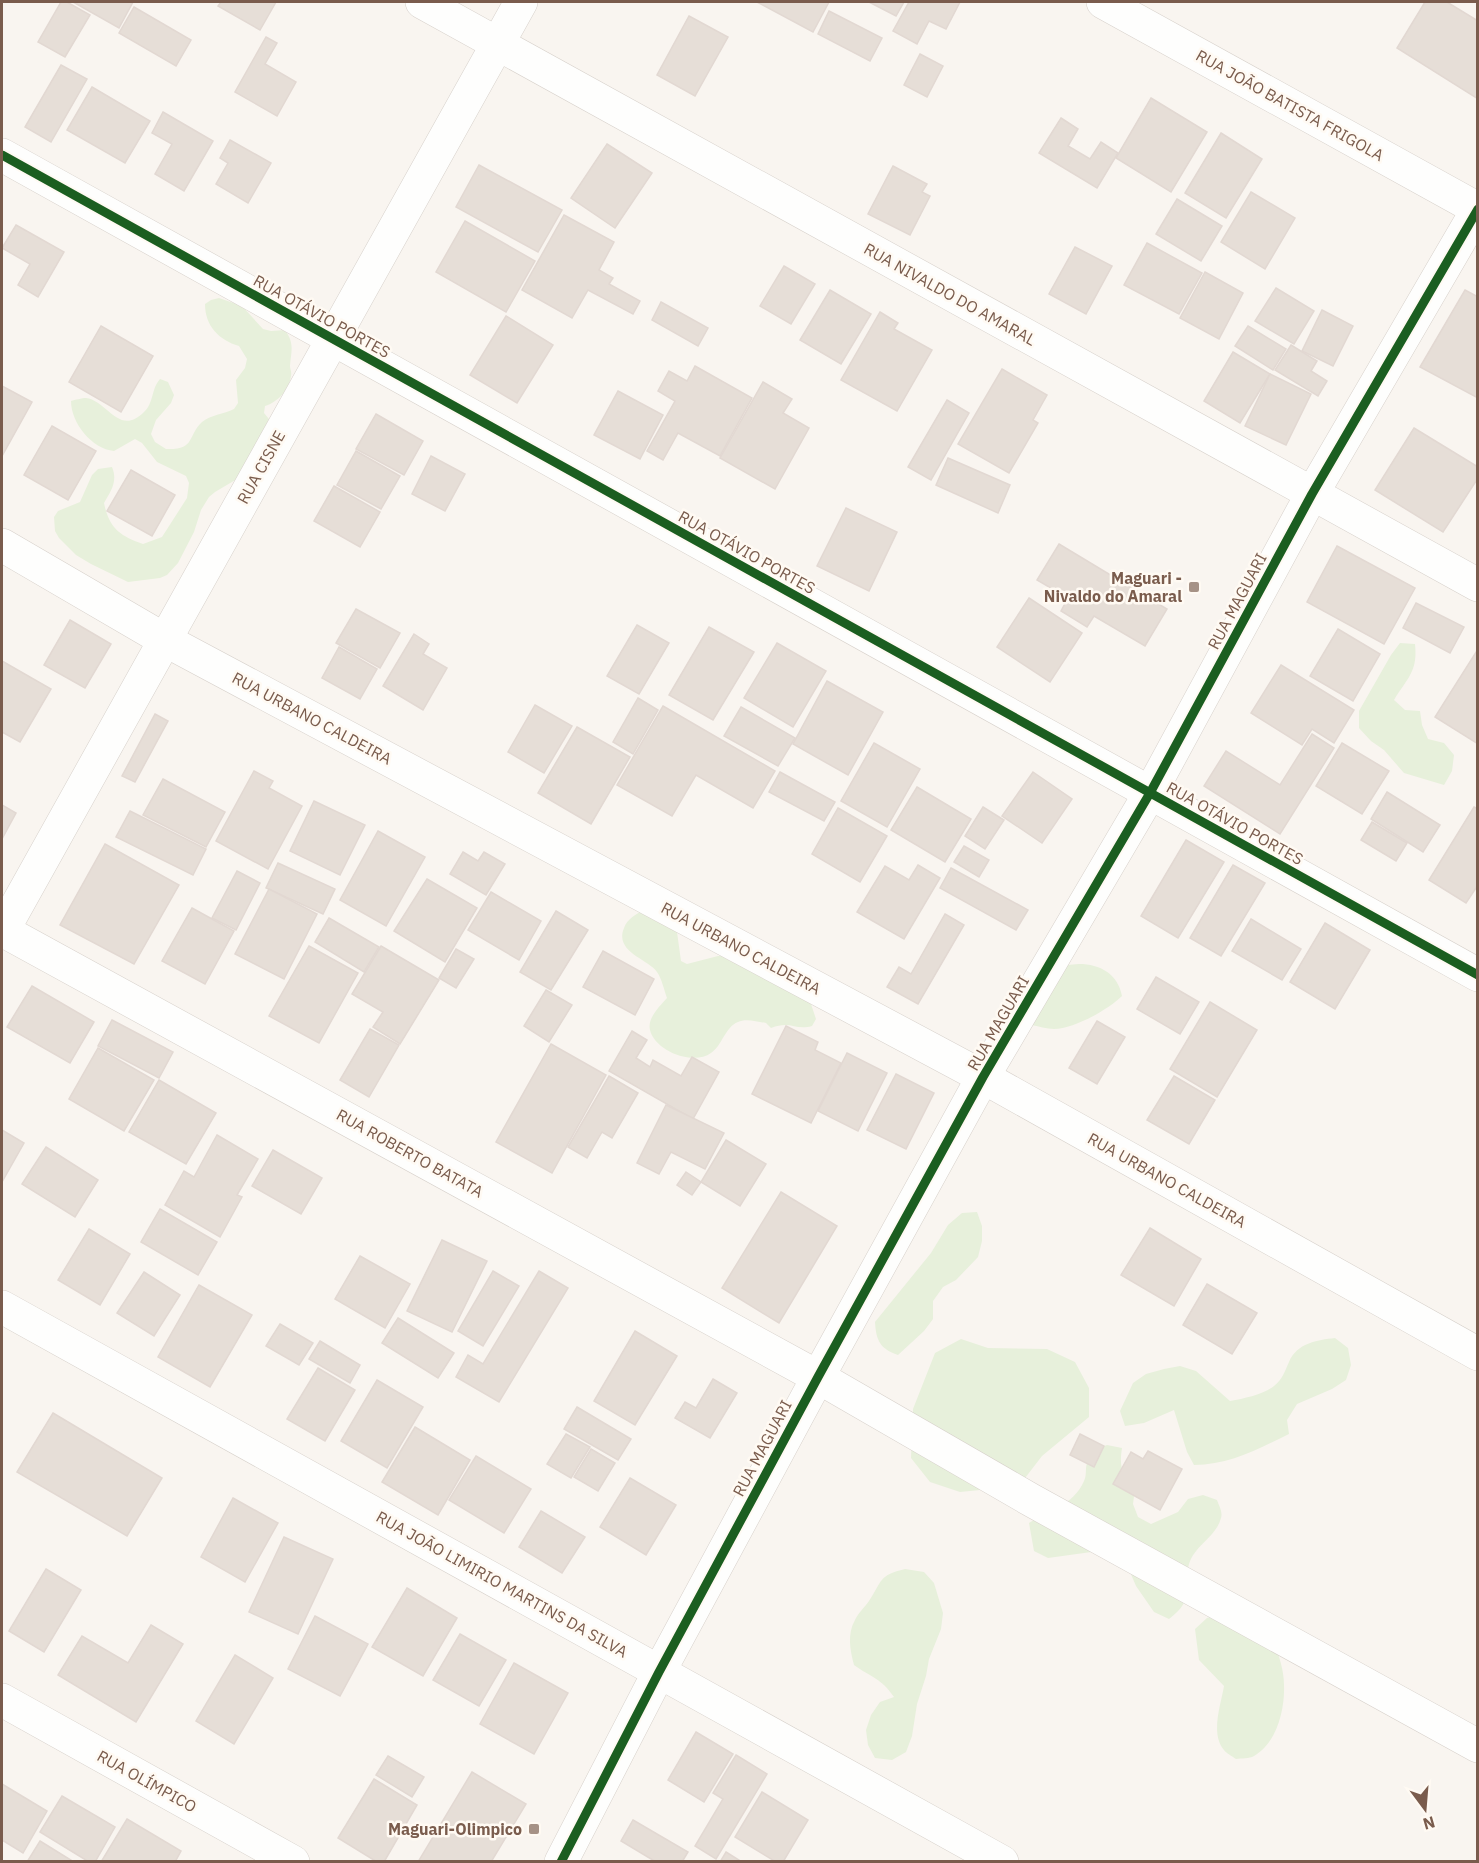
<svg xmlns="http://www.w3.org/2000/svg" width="1479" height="1863" font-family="'IBM Plex Sans',sans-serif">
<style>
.green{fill:#e7f0db}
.building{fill:#e6ded7;stroke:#e2d8d2;stroke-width:1.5}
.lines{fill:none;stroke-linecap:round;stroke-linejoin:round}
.minor-casing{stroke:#d7d1cb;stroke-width:34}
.minor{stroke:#fefefd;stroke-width:33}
.cycleway-casing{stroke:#fffaf3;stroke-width:13}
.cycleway{stroke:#1b5e20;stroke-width:9}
.poi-dot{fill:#a69286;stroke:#fffaf3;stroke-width:2}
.labels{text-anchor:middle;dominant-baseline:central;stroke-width:5;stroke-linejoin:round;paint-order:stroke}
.street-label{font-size:16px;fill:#7a5c4d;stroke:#fffaf3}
.poi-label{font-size:16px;font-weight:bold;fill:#7a5c4d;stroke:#fffaf3;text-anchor:end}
</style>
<rect width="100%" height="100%" fill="#f9f5f0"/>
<g class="green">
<path d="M219 298 242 306 263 329 271 331 285 330C295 344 291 351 290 366 290 369 292 372 291 376 289 390 278 402 265 406L264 413 269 419 237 479 215 492 209 497 201 510 194 532 178 563 167 575 160 578 128 582 91 564 76 555 59 538 55 531 54 517 58 511 80 502 92 475 98 469 112 467C118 481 111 491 104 503 109 528 120 536 143 544L162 537 187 498 189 483 186 476 157 462 142 443 135 439 114 451C92 449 71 423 71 401 75 400 82 398 86 398 108 401 119 437 144 412 154 403 151 389 160 379L168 382 174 395 171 403 156 420 151 434 155 442 166 449C196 450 187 436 202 422 210 415 224 414 234 409L238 403 236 380 245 368 247 359 239 346C219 340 205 326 205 304L211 300Z"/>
<path d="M1400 643 1415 644C1418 672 1407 678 1394 700L1405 710 1420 711 1422 725 1428 739 1444 743 1454 755 1452 771 1444 785 1404 773 1384 750 1371 741 1359 728V711L1391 655Z"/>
<path d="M645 910 677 932 681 961 687 964 718 956H727L798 993 811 1004 816 1019 812 1026C795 1031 791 1020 771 1028L766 1023C758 1022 746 1018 738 1022 725 1027 722 1046 711 1053 693 1066 655 1051 650 1030 647 1018 660 1006 667 998 664 990 662 979 657 972 648 959 614 952 624 928 627 919 637 913 645 910Z"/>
<path d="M1079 964C1100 964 1118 974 1122 996 1109 1009 1074 1029 1054 1029 1047 1029 1038 1026 1031 1025L1067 965Z"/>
<path d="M977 1212 982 1226V1241L978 1257 956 1280 943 1287 933 1301V1319L924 1331 898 1355C880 1349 876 1340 875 1322L931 1253 948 1225 962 1213Z"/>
<path d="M1335 1338 1348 1348 1351 1365 1346 1380 1332 1389 1297 1404 1287 1420 1289 1434C1258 1449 1229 1465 1194 1465L1187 1452 1174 1410 1144 1423 1125 1426 1120 1411 1133 1383 1146 1374 1164 1369 1180 1366 1196 1371 1230 1401C1245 1398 1262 1395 1274 1386 1282 1380 1285 1371 1289 1362 1297 1343 1317 1340 1335 1338Z"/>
<polygon points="961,1339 988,1348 1047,1349 1075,1362 1089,1388 1089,1417 1042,1456 1022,1482 990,1489 960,1492 930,1482 911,1458 913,1409 935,1353"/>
<path d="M1107 1445 1122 1448C1119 1468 1122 1474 1135 1489L1133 1504 1138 1517 1151 1524 1178 1512 1188 1499 1203 1495 1217 1500C1219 1506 1223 1512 1221 1518 1216 1537 1195 1545 1189 1564 1181 1590 1196 1599 1169 1619L1154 1612 1136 1586 1124 1558 1113 1549 1048 1558 1034 1551 1029 1523C1049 1510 1073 1506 1084 1481 1087 1475 1085 1469 1087 1463 1088 1458 1091 1454 1093 1450Z"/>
<path d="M905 1569 924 1572 934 1583 943 1613 941 1629 929 1659 926 1676 917 1704 912 1736 906 1752 892 1760 875 1758 868 1745 866 1730 871 1715 880 1702 894 1697C881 1678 872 1678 854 1665 850 1650 847 1634 855 1620 858 1613 865 1607 869 1601 882 1581 879 1575 905 1569Z"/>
<path d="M1219 1614 1274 1643C1279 1656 1284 1670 1284 1685 1285 1709 1277 1743 1254 1756 1249 1759 1242 1758 1236 1759 1232 1756 1226 1753 1224 1750 1210 1734 1221 1704 1224 1686L1199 1660 1195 1629 1207 1618Z"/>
</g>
<g class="building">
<polygon points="61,2 67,2 90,15 65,57 38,42"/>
<polygon points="73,2 133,2 119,28"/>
<polygon points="221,2 276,2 260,30 218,6"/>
<polygon points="757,2 829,2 813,32"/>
<polygon points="869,2 904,2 896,16"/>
<polygon points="909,2 960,2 946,29 929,21 917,44 893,31"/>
<polygon points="1425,2 1447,2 1478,21 1478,99 1397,48"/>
<polygon points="134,7 191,40 176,66 119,33"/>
<polygon points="829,11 882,38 870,61 818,34"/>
<polygon points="689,16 728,37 695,96 657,75"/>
<polygon points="266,37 277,43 265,64 296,82 277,116 235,92"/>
<polygon points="920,54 943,66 927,97 904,85"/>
<polygon points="61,65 87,79 51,142 25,127"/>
<polygon points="92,87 150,121 125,163 67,130"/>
<polygon points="1151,98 1207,132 1171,192 1116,158"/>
<polygon points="163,112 213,141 184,191 155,174 172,144 152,133"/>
<polygon points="1061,118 1078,129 1068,146 1090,159 1101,142 1118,153 1097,188 1039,153"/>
<polygon points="1221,133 1262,159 1226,218 1185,193"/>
<polygon points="230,140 271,163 248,203 216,184 228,163 220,158"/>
<polygon points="607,144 652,173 615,228 571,198"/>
<polygon points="479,165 562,210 538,252 456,207"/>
<polygon points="893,166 927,184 922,192 930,196 910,235 868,214"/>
<polygon points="1251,192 1295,218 1265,269 1221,242"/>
<polygon points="1177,199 1222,226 1201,261 1156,234"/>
<polygon points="564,215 614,242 599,270 613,278 609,284 640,301 633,314 588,290 572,318 522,290"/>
<polygon points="465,221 535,261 506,312 436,272"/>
<polygon points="16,225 64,252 38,297 18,285 30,264 2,248"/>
<polygon points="1147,243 1202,273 1179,314 1124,285"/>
<polygon points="1075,247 1112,266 1086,314 1049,294"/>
<polygon points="784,266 815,284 791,324 760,306"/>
<polygon points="1205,272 1243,293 1219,339 1180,318"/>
<polygon points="1276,288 1314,311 1294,344 1255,321"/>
<polygon points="830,290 871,314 841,364 800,340"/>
<polygon points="1465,290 1478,297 1478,398 1420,367"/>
<polygon points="661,302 708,328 698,346 652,320"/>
<polygon points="1322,310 1353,326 1333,366 1302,351"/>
<polygon points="880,312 898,323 894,329 932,350 897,411 841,380"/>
<polygon points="506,316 553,345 517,403 470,375"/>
<polygon points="101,326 153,356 121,412 69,382"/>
<polygon points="1248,326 1286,349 1273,370 1235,346"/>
<polygon points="1291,345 1317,361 1311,371 1327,381 1318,396 1275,370"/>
<polygon points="1233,352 1270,374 1240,423 1204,401"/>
<polygon points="695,366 752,398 720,456 678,433 663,460 647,451 675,401 658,391 669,371 687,381"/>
<polygon points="1002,369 1047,395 1033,420 1038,423 1009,473 958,444"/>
<polygon points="1270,374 1311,394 1286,445 1245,426"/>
<polygon points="763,382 792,399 783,413 809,428 775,489 720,458"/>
<polygon points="2,386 32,402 2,456"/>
<polygon points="618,391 663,415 640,459 594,435"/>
<polygon points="947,400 969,413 931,480 908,467"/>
<polygon points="376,414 423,441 404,475 356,449"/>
<polygon points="52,426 96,451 68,500 24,475"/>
<polygon points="1414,428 1478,467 1478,478 1443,532 1375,490"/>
<polygon points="356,451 400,476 381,509 337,485"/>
<polygon points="431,456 465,474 445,511 412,494"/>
<polygon points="948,458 1010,485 998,513 936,485"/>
<polygon points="131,470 175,495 152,536 107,511"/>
<polygon points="334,486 380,512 360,547 314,521"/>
<polygon points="846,508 897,532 869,591 817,566"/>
<polygon points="1059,544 1167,609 1145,646 1094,616 1087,627 1061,611 1068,598 1037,580"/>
<polygon points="1337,546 1415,588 1384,644 1307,602"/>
<polygon points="1029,598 1082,633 1050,682 997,647"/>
<polygon points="1416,603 1464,627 1450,653 1403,628"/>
<polygon points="356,609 400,633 380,668 336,643"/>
<polygon points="70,620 111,644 85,688 44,665"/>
<polygon points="637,625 669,643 639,694 607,676"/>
<polygon points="709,627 754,652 713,720 669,695"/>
<polygon points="1338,629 1380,654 1353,701 1310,676"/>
<polygon points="414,634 429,644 423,654 447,668 423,710 383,686"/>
<polygon points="777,643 826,671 793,727 744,698"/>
<polygon points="339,647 377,669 360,699 322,678"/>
<polygon points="1478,649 1478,744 1435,717"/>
<polygon points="2,661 51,689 20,742 2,732"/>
<polygon points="1281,665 1354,710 1334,743 1312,729 1302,745 1251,713"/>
<polygon points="827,681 883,712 848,775 793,744"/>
<polygon points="638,698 658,710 633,754 613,742"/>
<polygon points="535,705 572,726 544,773 508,752"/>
<polygon points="663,706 775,771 753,808 696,775 672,816 617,785"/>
<polygon points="741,707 795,738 778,766 724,736"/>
<polygon points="155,714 168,721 135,782 122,776"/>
<polygon points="577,727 630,757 591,824 538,793"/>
<polygon points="1312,734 1334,748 1280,834 1204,786 1226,751 1280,785"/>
<polygon points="874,743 920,769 887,827 841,801"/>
<polygon points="1342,743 1389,771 1362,814 1316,786"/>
<polygon points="254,771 273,781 269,788 302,806 268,869 216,841"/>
<polygon points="780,772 835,802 824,821 769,792"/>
<polygon points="1033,772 1072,799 1042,843 1002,816"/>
<polygon points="163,779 225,812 206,847 143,815"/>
<polygon points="917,787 971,819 945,862 891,830"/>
<polygon points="1387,792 1440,825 1423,852 1371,819"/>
<polygon points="314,801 365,825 340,875 290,851"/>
<polygon points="2,805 16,813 2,839"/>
<polygon points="983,807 1004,820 985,849 965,836"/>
<polygon points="1474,807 1478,809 1478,885 1466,903 1429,880"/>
<polygon points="838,808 887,836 860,882 812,854"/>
<polygon points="130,811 206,849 193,875 116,837"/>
<polygon points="1372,822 1407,843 1396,861 1361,840"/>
<polygon points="378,831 425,857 386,926 340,900"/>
<polygon points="1186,840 1224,862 1178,938 1141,916"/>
<polygon points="105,844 179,885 134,964 60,925"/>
<polygon points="964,846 989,860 979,877 954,862"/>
<polygon points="463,852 478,861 484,852 505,864 486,895 450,874"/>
<polygon points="278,863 335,889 323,914 266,888"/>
<polygon points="918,865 940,878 904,939 857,912 885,866 909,880"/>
<polygon points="1233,865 1265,883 1221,956 1190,938"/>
<polygon points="951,868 1028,910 1016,930 940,888"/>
<polygon points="237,871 260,883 236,930 212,918"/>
<polygon points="427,879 477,908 445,962 394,931"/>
<polygon points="269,889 317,914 284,979 235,954"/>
<polygon points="491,892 541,921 519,960 468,930"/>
<polygon points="192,908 234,931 205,984 162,961"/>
<polygon points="556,911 588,930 551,990 520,972"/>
<polygon points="945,914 964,925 918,1004 887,987 899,967 911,974"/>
<polygon points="329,918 379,947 364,972 315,942"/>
<polygon points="1251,919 1301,949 1282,980 1232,951"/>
<polygon points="1325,923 1370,950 1335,1009 1290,982"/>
<polygon points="309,946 358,973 319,1043 269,1016"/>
<polygon points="381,946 439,980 400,1044 373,1027 383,1012 352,994"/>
<polygon points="456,949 474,959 456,988 439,978"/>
<polygon points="603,951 654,979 635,1015 583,987"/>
<polygon points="1156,977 1199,1002 1180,1034 1137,1009"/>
<polygon points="32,986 94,1022 70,1063 7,1027"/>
<polygon points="546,990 572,1005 549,1042 524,1026"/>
<polygon points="1210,1002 1257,1030 1217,1097 1170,1069"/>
<polygon points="112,1020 173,1052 159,1078 98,1046"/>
<polygon points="1097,1021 1125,1037 1097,1084 1069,1068"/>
<polygon points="786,1026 818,1042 815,1050 841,1063 811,1123 752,1094"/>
<polygon points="370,1029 399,1045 369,1097 340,1080"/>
<polygon points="632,1031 647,1040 636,1058 650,1067 653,1060 681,1076 692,1057 719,1072 693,1119 609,1071"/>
<polygon points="551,1044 606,1075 552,1173 496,1142"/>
<polygon points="98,1048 154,1080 124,1131 69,1099"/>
<polygon points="847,1053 887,1073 858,1131 818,1111"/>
<polygon points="896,1074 934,1093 906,1149 867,1130"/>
<polygon points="609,1076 638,1093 612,1138 602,1132 587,1158 568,1147"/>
<polygon points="1174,1076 1215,1100 1189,1144 1147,1120"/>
<polygon points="159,1080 216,1113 186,1164 129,1132"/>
<polygon points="666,1105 724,1133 705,1169 671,1152 659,1174 637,1163"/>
<polygon points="2,1130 24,1143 2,1182"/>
<polygon points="217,1135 258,1159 237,1195 242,1197 220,1237 165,1205 184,1171 194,1177"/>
<polygon points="726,1140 766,1164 740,1206 701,1182"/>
<polygon points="46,1147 98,1180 75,1217 22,1184"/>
<polygon points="273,1150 322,1178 301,1214 252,1186"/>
<polygon points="686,1172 701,1182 692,1195 677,1185"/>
<polygon points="781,1192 837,1226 779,1323 722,1288"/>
<polygon points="160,1209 217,1242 198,1275 141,1242"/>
<polygon points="1150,1228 1201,1259 1174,1306 1121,1275"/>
<polygon points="89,1229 130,1254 100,1305 58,1280"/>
<polygon points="442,1240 487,1261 452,1332 407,1311"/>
<polygon points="360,1256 410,1284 385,1328 335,1299"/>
<polygon points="493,1271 519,1286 483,1346 458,1331"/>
<polygon points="539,1271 568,1288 499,1402 456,1377 468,1355 483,1364"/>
<polygon points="144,1272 180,1295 154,1336 117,1313"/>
<polygon points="1207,1284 1257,1313 1232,1354 1183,1325"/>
<polygon points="199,1285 252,1315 210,1387 158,1357"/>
<polygon points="398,1318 454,1353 438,1378 382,1343"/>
<polygon points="280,1324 313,1343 299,1365 266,1346"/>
<polygon points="635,1331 677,1356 635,1425 594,1401"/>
<polygon points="320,1341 360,1365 350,1383 309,1359"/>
<polygon points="318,1368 355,1390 325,1441 287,1419"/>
<polygon points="713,1379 737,1393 710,1438 675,1418 685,1402 696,1408"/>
<polygon points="377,1380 423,1407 387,1468 341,1441"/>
<polygon points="577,1407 631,1439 618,1460 564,1429"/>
<polygon points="53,1413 162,1478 127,1536 17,1472"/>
<polygon points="415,1427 470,1460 438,1515 382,1482"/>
<polygon points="566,1434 590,1447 571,1478 547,1464"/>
<polygon points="1080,1434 1104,1446 1094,1467 1070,1455"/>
<polygon points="591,1449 615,1463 598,1491 574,1477"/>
<polygon points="1148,1451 1182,1469 1160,1510 1113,1484 1131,1452 1143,1459"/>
<polygon points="476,1456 531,1489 504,1533 449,1500"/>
<polygon points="630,1478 676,1505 646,1555 600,1527"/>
<polygon points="233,1498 278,1523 245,1582 201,1557"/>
<polygon points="541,1511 585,1537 562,1573 519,1547"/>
<polygon points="284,1537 333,1559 298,1634 249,1612"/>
<polygon points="46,1569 81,1590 44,1652 9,1631"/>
<polygon points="407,1588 457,1618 423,1676 372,1647"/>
<polygon points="315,1616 368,1644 340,1696 288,1669"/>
<polygon points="151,1625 183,1644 136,1722 58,1675 82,1636 128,1663"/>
<polygon points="460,1634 506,1660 479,1706 433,1680"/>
<polygon points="235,1655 273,1678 234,1744 196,1721"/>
<polygon points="514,1663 568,1693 534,1754 480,1724"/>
<polygon points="696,1732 733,1754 704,1802 668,1780"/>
<polygon points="736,1755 767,1774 716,1859 695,1846 723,1799 713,1793"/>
<polygon points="388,1756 424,1777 412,1797 376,1775"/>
<polygon points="472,1772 526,1804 491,1862 418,1862"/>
<polygon points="374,1779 417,1805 384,1862 377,1862 338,1838"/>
<polygon points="2,1784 47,1811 23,1853 2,1840"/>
<polygon points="762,1792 808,1820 783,1862 776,1862 735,1837"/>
<polygon points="62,1796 115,1827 95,1862 89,1862 40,1832"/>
<polygon points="127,1819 181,1851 175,1862 101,1862"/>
<polygon points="633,1820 688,1852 682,1862 656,1862 621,1841"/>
<polygon points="40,1841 74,1862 27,1862"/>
<polygon points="726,1852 742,1862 720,1862"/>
</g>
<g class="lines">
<defs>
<g id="minor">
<polyline points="422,2 1478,585"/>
<polyline points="1103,2 1478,209"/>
<polyline points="2,155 1478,975"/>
<polyline points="2,545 165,640 983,1077 1478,1354"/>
<polyline points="2,930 818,1377 1031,1500 1478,1746"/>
<polyline points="2,932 521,2"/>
<polyline points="2,1307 1002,1862"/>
<polyline points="2,1700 293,1862"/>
<polyline points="561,1862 659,1672 818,1377 983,1077 1150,793 1312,494 1478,209"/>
</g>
</defs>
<use href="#minor" class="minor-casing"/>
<use href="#minor" class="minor"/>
<defs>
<g id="cycleway">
<polyline points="2,155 1478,975"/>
<polyline points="561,1862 659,1672 818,1377 983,1077 1150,793 1312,494 1478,209"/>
</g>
</defs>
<use href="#cycleway" class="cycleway-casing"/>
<use href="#cycleway" class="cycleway"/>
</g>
<g class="poi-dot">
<rect x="1188" y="581" width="12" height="12" rx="3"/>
<rect x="528" y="1823" width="12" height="12" rx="3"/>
</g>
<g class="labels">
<g class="street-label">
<text transform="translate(1290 105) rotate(29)">RUA JOÃO BATISTA FRIGOLA</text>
<text transform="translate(950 294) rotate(29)">RUA NIVALDO DO AMARAL</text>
<text transform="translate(322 316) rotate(29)">RUA OTÁVIO PORTES</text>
<text transform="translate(261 467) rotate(-61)">RUA CISNE</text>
<text transform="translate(747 552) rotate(29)">RUA OTÁVIO PORTES</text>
<text transform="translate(1237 601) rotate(-62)">RUA MAGUARI</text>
<text transform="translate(312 718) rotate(28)">RUA URBANO CALDEIRA</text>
<text transform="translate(1235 823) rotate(29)">RUA OTÁVIO PORTES</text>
<text transform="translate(741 948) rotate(28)">RUA URBANO CALDEIRA</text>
<text transform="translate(998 1023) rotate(-60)">RUA MAGUARI</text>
<text transform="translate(410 1153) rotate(29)">RUA ROBERTO BATATA</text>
<text transform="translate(1167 1180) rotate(29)">RUA URBANO CALDEIRA</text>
<text transform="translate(762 1448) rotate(-62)">RUA MAGUARI</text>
<text transform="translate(502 1584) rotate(29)">RUA JOÃO LIMIRIO MARTINS DA SILVA</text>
<text transform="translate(147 1781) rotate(29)">RUA OLÍMPICO</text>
</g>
<g class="poi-label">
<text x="1182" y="578">Maguari -<tspan x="1182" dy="18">Nivaldo do Amaral</tspan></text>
<text x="522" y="1829">Maguari-Olimpico</text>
</g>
</g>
<rect width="1479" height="1863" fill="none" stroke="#7a5c4d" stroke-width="6"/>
<g transform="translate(1425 1809) rotate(164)" stroke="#fffaf3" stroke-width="4.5" paint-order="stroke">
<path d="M0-4.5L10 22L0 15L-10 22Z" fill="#7a5c4d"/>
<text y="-9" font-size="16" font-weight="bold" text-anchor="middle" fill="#7a5c4d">N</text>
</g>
</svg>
